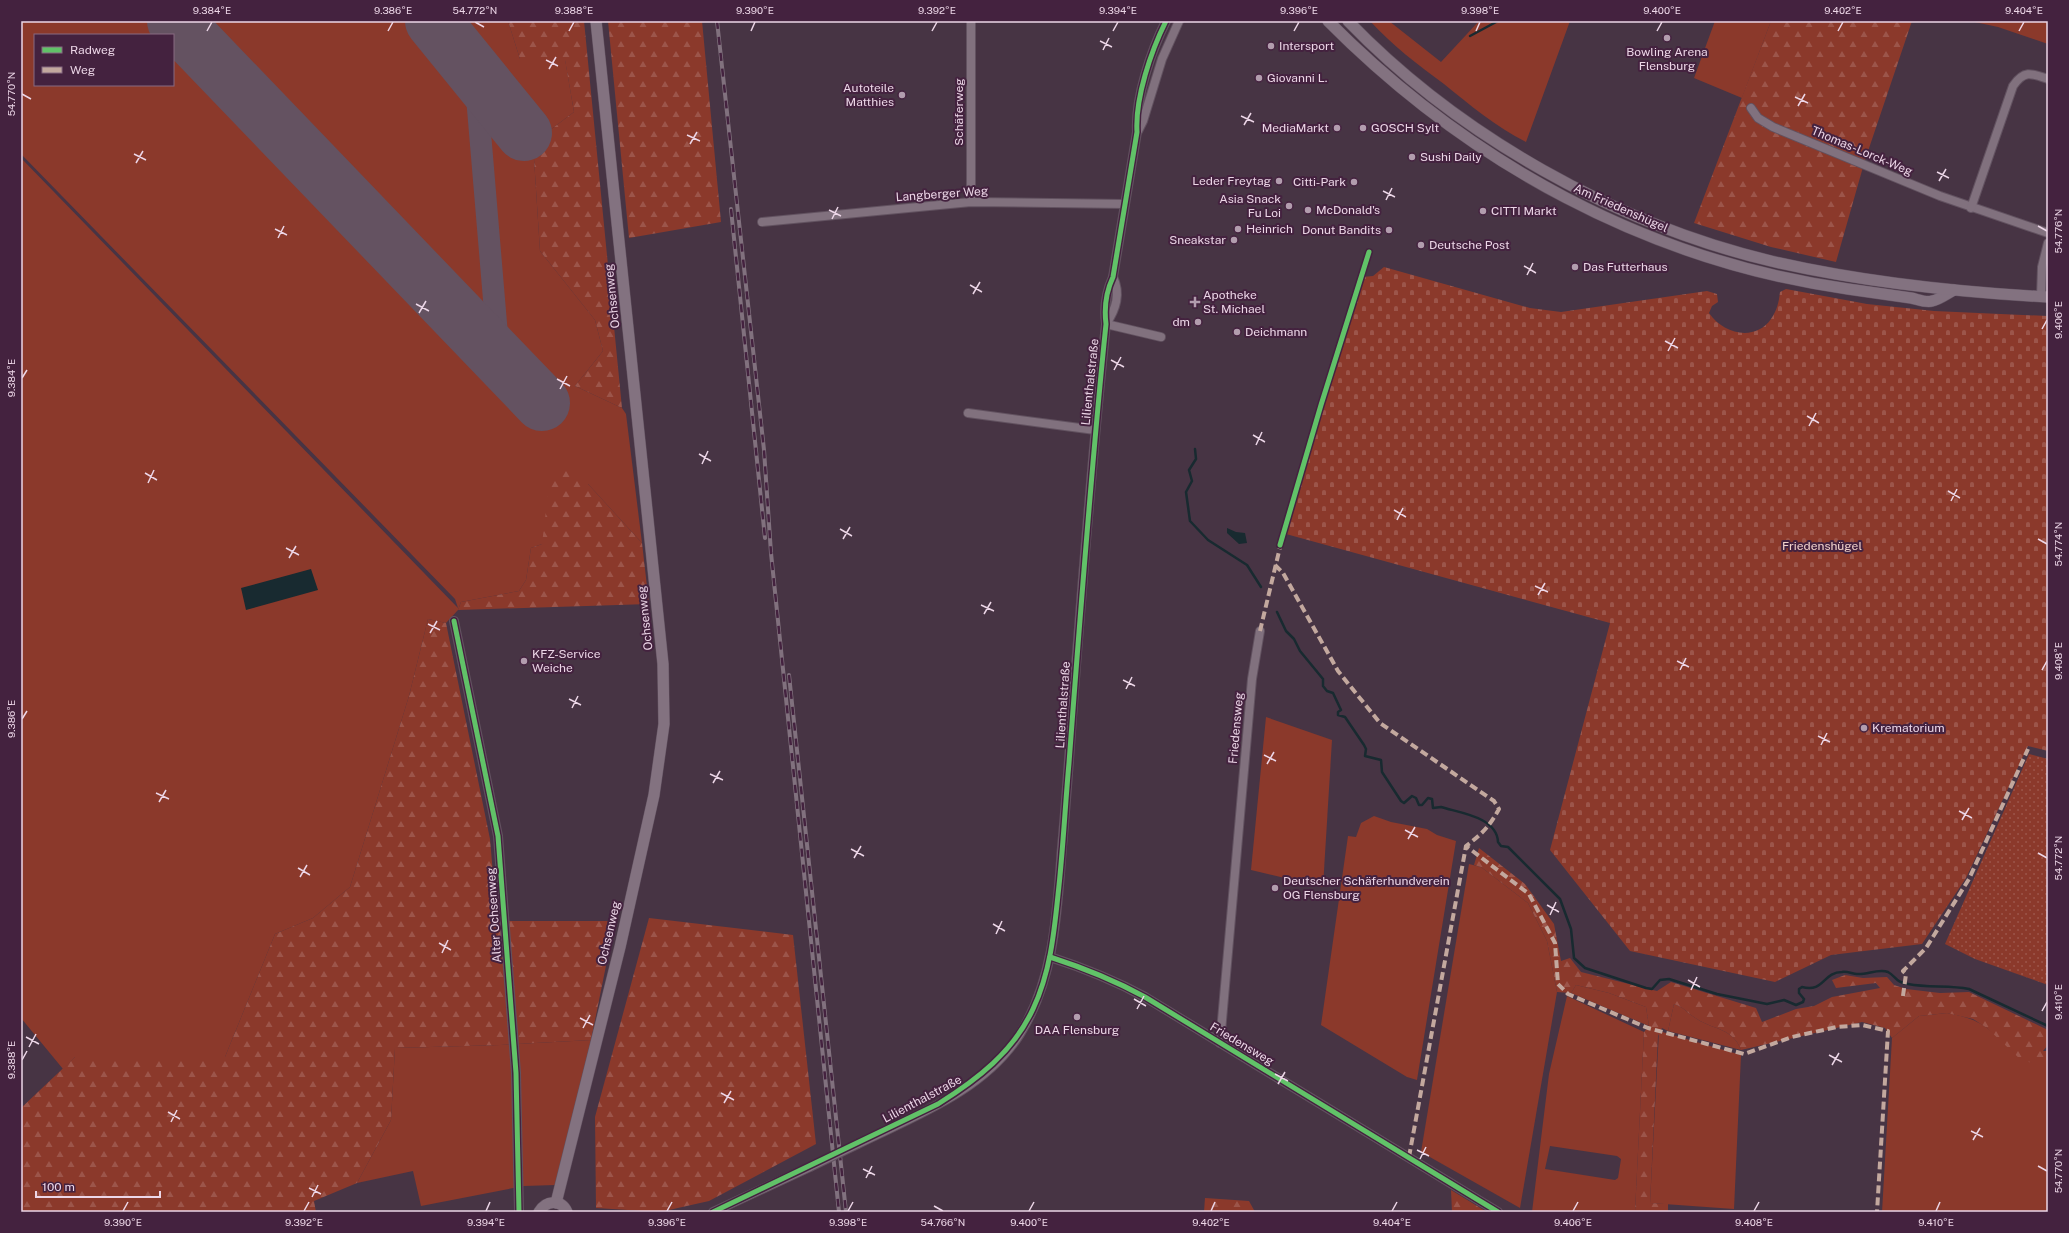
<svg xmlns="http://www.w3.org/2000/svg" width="2069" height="1233" font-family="'Public Sans',sans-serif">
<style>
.grass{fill:#8b392b;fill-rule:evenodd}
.forest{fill:url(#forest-firs)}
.cemetery{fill:url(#cemetery-stones)}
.garden{fill:url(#garden-dots)}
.water{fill:#182a30}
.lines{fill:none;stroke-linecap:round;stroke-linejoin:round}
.stream{stroke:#182a30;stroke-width:2.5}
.taxiway{stroke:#645261;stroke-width:22}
.runway{stroke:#645261;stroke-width:56}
.minor-casing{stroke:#625260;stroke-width:10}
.major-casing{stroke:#625260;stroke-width:12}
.minor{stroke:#81717e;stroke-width:8}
.major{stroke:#837280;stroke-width:11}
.rail-casing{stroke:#81717e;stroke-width:4}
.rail{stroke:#44223f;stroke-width:2.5;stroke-dasharray:8;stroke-linecap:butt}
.minor-bridge-casing{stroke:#625260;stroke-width:10;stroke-linecap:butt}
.minor-bridge{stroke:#81717e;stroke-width:8}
.quiet{stroke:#c3a89e;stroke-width:4;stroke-dasharray:8 4;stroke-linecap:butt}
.cycleway-casing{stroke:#44223f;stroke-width:8}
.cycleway{stroke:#61c268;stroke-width:5}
.ticks{fill:none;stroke:#ecd6e7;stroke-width:1.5}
.poi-dot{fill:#b29dae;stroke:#44223f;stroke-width:1.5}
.labels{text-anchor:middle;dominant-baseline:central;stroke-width:4;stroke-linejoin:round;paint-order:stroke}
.poi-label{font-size:12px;fill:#ecd6e7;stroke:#44223f;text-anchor:start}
.street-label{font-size:12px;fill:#ecd6e7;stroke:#44223f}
.park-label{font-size:12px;fill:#f2d3cc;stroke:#44223f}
.neatline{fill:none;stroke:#ecd6e7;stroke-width:1.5}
.ticks-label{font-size:10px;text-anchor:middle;fill:#ecd6e7}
</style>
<defs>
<pattern id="forest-firs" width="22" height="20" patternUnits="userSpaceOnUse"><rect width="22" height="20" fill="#8b392b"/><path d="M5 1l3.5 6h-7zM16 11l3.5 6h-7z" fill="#9c554a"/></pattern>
<pattern id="cemetery-stones" width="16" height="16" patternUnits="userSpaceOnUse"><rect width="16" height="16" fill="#8b392b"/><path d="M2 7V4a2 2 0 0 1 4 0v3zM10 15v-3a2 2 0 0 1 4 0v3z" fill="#9c554a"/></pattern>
<pattern id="garden-dots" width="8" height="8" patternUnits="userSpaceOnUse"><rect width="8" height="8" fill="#8b392b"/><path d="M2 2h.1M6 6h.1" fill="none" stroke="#9c554a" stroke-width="1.8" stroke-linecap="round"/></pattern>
</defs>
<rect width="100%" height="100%" fill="#473444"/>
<g class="grass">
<path d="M21 21H508L520 59H565L574 112 533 143 540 251 595 320 603 351 575 386 622 408 626 414 642 543 588 484 542 544 531 548 526 580 519 591 461 602 458 610 446 623 428 619 409 696 350 887 313 918 275 934 225 1057H75L63 1069 21 1018V158L458 608 455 599 21 154ZM35 35H173V85H35Z"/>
<path d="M1370 21H1389L1441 62 1479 21H1570L1526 142C1496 127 1470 105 1444 84 1418 65 1392 45 1370 21Z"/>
<polygon points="1715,21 1771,21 1742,98 1694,78"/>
<polygon points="1970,21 2048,21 2048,44 1998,27"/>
<polygon points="1266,717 1332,740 1323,887 1251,870"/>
<polygon points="1374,816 1391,822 1427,829 1437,835 1456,841 1417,1080 1407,1077 1321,1025 1348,836 1356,837 1361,823"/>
<polygon points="1469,864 1481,867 1528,903 1547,941 1557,992 1520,1208 1421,1152"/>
<polygon points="1576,985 1609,993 1646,1007 1649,1026 1571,993"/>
<path d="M1567 996 1644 1032 1635 1212H1532L1549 1074ZM1550 1146 1617 1156 1621 1159 1618 1178 1615 1180 1545 1169Z"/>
<path d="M1674 1004C1684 1007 1688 1014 1697 1019 1714 1030 1733 1028 1741 1050L1668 1031Z"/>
<path d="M1947 1013C1962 1016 1975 1019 1987 1028 2011 1045 2016 1065 2048 1064V1212H1882L1892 1038 1919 1016Z"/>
<polygon points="1659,1031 1741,1055 1734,1209 1650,1203"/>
<polygon points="591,1040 556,1185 524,1186 421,1206 413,1171 357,1183 391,1120 395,1048 500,1045"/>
</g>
<g class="forest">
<polygon points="508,21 584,21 622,408 575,386 603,351 595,320 540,251 533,143 574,112 565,60 520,59"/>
<polygon points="608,21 702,21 721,222 629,238"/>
<polygon points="1771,21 1912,21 1865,160 1836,262 1771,247 1694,223"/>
<polygon points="551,468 571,472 588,484 642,543 649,604 458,610 461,602 519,591 526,580 531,548 542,544"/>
<polygon points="428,619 446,623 490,839 497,921 615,921 591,1040 500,1045 395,1048 391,1120 357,1183 314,1201 316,1212 21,1212 21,1108 75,1057 225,1057 275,934 313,918 350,887 409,696"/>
<path d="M1479 848 1525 884 1554 924 1561 961 1570 958 1581 972 1657 991 1671 982 1756 1008 1762 1022 1796 1009 1814 1006 1832 997 1880 988 1876 983 1836 988 1832 980 1845 975 1863 978 1887 977 1894 985 1906 989 1940 993 1969 992 2048 1030V1045L2043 1051H2048V1064H2035L2020 1059 1987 1028 1973 1019 1947 1013 1919 1016 1892 1038 1885 1028 1862 1022 1741 1050C1733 1028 1714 1030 1697 1019 1688 1014 1684 1007 1674 1004L1668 1031 1662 1028 1658 1036 1650 1203 1668 1204V1212H1635L1644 1032 1649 1026 1646 1007 1609 993 1576 985 1571 993 1557 992 1547 941 1528 903 1481 867 1474 865Z"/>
<polygon points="649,918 793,935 816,1144 709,1201 660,1212 596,1208 595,1117"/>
<polygon points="1451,1190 1487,1212 1452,1212"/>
<polygon points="1205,1198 1249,1201 1255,1212 1204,1212"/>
</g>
<path class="cemetery" d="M1384 267 1530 308 1561 312 1707 291 1717 294 1718 302 1712 306 1709 313C1723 334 1755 342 1771 319 1777 310 1779 302 1780 292L1786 289 1867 304 1934 311 2048 316V751L2028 746 1966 878 1922 944 1831 955 1775 982 1630 951 1550 850 1610 623 1286 534 1321 410 1362 277 1373 276Z"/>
<polygon class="garden" points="2029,754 2048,759 2048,985 1975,959 1945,944"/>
<g class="water">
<polygon points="1227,528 1236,532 1245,533 1247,543 1239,544 1227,533"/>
<polygon points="311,569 318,590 246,610 241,588"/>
</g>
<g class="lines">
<g class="stream">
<polyline points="1470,36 1498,21"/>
<polyline points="1195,449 1196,459 1189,470 1192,481 1186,492 1190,521 1208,540 1247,565 1261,587"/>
<path d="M1277 612 1286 631 1294 639 1300 651 1323 679V686L1327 691 1333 693 1341 710 1338 712V715L1345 717 1364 745 1366 749 1365 756 1381 760 1382 772 1401 801 1404 803 1412 796 1416 798 1419 805H1422L1428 798 1432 799 1433 808 1441 807C1460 813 1497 817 1498 842L1501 846 1508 847 1560 899 1571 929 1574 958 1585 968 1646 988 1652 989 1660 980 1669 979 1717 994 1767 1004 1784 1000 1796 1005 1803 1002 1804 999 1799 993V989L1802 987C1824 993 1823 972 1842 972 1847 971 1853 974 1857 974 1867 975 1879 968 1888 972 1897 977 1895 982 1908 984 1929 988 1949 985 1969 989L2048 1026"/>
</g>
<polyline class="taxiway" points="475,73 499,359"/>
<g class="runway">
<polyline points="175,21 542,403"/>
<polyline points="433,21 524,133"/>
</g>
<defs>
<g id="minor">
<polyline points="1751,108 1758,118 1773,127 1940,196 2048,233"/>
<polyline points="1138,131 1143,121 1162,59 1179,21"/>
<polyline points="971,202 971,21"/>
<path d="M1971 208 2013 86C2024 70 2031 73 2048 79"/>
<polyline points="762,222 971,202 1125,204"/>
<polyline points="2041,297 2042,267 2048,243"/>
<polyline points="1106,324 1161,337"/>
<path d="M1106 324C1116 309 1121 294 1113 277"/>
<polyline points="968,413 1095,430"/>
<polyline points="454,621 498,836 516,1073 519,1212"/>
<path d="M1050 957C1084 968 1114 980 1145 997L1498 1212"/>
<polyline points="1220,1043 1252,679 1260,631"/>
<path d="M858 1144C915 1116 985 1090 1020 1034 1055 978 1057 911 1062 847 1066 804 1069 761 1072 718 1082 587 1092 455 1106 324 1104 308 1106 292 1113 277L1137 132C1135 98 1151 51 1166 21"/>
<polyline points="713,1212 810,1167"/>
</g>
<g id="major">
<path d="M1328 21C1469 163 1648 261 1848 289 1869 292 1890 295 1911 298 1917 299 1926 303 1932 301 1939 300 1948 293 1954 290"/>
<path d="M1348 21C1459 136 1616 224 1771 261 1862 282 1955 292 2048 297"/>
<polyline points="556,1203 620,947 654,795 664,724 663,664 596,21"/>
<path d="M539 1212C546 1200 561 1199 567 1212"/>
</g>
</defs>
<use href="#minor" class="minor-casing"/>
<use href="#major" class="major-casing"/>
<use href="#minor" class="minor"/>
<use href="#major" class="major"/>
<defs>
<g id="rail">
<polyline points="717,21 764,450 771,553 839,1212"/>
<polyline points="731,209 765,538"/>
<polyline points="789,675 846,1212"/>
</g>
</defs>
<use href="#rail" class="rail-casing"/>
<use href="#rail" class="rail"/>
<defs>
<polyline id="minor-bridge" points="810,1167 858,1144"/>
</defs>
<use href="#minor-bridge" class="minor-bridge-casing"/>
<use href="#minor-bridge" class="minor-bridge"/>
<g class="quiet">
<path d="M1275 565 1283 573 1338 671 1380 723 1494 801 1499 809C1489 827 1482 834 1466 846L1529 894 1555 943 1558 984 1568 994 1648 1028 1744 1054 1792 1037 1837 1027 1862 1025 1888 1031 1877 1212"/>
<polyline points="1260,631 1281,543"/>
<polyline points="1903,996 1906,974 1903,971 1926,948 1969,879 2028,749"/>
<polyline points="1409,1157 1466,846"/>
</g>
<defs>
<g id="cycleway">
<polyline points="1280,545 1321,405 1369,252"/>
<polyline points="454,621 498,836 516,1073 519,1212"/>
<path d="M1050 957C1084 968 1114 980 1145 997L1498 1212"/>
<path d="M713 1212 938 1104C978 1079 1013 1052 1033 1009 1050 973 1054 934 1058 895 1063 851 1065 807 1069 763 1080 616 1091 470 1106 324 1104 308 1106 292 1113 277L1137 132C1135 98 1151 51 1166 21"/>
</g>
</defs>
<use href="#cycleway" class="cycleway-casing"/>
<use href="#cycleway" class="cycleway"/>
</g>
<path class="ticks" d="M475 22 484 27M207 31 212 22M388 31 393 22M569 31 574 22M751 31 755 22M932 31 937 22M1113 31 1118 22M1294 31 1299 22M1476 31 1480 22M1657 31 1662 22M1838 31 1843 22M2019 31 2024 22M1100 41 1112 47M1103 50 1109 38M546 60 558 66M549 69 556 57M22 94 31 99M1795 97 1808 103M1798 106 1805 94M1241 116 1254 122M1244 125 1251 113M687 135 700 141M690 144 697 132M134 154 146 160M136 163 143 151M1937 172 1949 178M1939 181 1946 169M1383 191 1395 197M1386 200 1392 188M829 210 841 216M832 219 838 207M2038 226 2047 231M275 229 287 235M278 238 284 226M1524 266 1536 273M1527 275 1533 263M970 285 982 292M973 294 980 282M416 304 429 311M419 313 426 301M2042 329 2047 320M1665 341 1678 348M1668 351 1675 338M1111 360 1124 367M1114 370 1121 357M22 378 27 370M557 379 570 386M560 389 567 376M1807 416 1819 423M1809 426 1816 413M1253 435 1265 442M1256 445 1262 432M699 454 711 461M702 464 708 451M145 473 157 480M148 483 154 470M1948 491 1960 498M1951 501 1957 489M1394 510 1406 517M1397 520 1403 508M840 529 852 536M843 539 850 527M2038 539 2047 544M286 548 299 555M289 558 296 546M1535 586 1548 592M1538 595 1545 583M981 605 994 611M984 614 991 602M428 624 440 630M430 633 437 621M1677 661 1689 667M1680 670 1686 658M2042 670 2047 661M1123 680 1135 686M1126 689 1132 677M569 699 581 705M572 708 578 696M22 719 27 711M1818 736 1830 742M1821 745 1827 733M1264 755 1276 761M1267 764 1274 752M710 774 723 780M713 783 720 771M156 793 169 799M159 802 166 790M1959 811 1972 818M1962 820 1969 808M1405 830 1418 837M1408 839 1415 827M851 849 864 856M2038 853 2047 858M854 858 861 846M298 868 310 875M300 877 307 865M1547 905 1559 912M1550 915 1556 902M993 924 1005 931M996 934 1002 921M439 943 451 950M442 953 448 940M1688 980 1700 987M1691 990 1697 977M1134 999 1146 1006M1137 1009 1144 996M2042 1011 2047 1002M580 1018 593 1025M583 1028 590 1015M26 1037 39 1044M29 1047 36 1034M1829 1055 1842 1062M22 1060 27 1051M1832 1065 1839 1053M1275 1074 1288 1081M1278 1084 1285 1072M721 1093 734 1100M724 1103 731 1091M168 1112 180 1119M171 1122 177 1110M1971 1131 1983 1137M1973 1140 1980 1128M1417 1150 1429 1156M1420 1159 1426 1147M2038 1166 2047 1171M863 1169 875 1175M866 1178 872 1166M309 1188 321 1194M312 1197 318 1185M934 1206 943 1211M123 1211 128 1202M304 1211 309 1202M486 1211 490 1202M667 1211 672 1202M848 1211 853 1202M1029 1211 1034 1202M1211 1211 1215 1202M1392 1211 1397 1202M1573 1211 1578 1202M1754 1211 1759 1202M1936 1211 1940 1202"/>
<g class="poi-dot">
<circle cx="1667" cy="38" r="4"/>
<circle cx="1271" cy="46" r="4"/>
<circle cx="1259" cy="78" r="4"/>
<circle cx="902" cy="95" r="4"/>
<circle cx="1337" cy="128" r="4"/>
<circle cx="1363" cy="128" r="4"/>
<circle cx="1412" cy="157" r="4"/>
<circle cx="1279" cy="181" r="4"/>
<circle cx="1354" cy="182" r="4"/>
<circle cx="1289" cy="206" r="4"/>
<circle cx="1308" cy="210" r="4"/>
<circle cx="1483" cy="211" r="4"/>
<circle cx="1238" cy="229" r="4"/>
<circle cx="1389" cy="230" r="4"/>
<circle cx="1234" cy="240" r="4"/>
<circle cx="1421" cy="245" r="4"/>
<circle cx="1575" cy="267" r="4"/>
<path d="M1193 296h4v4h4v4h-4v4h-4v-4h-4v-4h4z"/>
<circle cx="1198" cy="322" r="4"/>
<circle cx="1237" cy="332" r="4"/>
<circle cx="524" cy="661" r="4"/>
<circle cx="1864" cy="728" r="4"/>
<circle cx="1275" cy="888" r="4"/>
<circle cx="1077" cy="1017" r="4"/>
</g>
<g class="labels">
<g class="poi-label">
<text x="1279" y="46">Intersport</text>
<text x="1667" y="52" text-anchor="middle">Bowling Arena<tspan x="1667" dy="14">Flensburg</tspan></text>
<text x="1267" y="78">Giovanni L.</text>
<text x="894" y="88" text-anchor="end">Autoteile<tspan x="894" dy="14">Matthies</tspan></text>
<text x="1329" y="128" text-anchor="end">MediaMarkt</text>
<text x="1371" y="128">GOSCH Sylt</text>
<text x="1420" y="157">Sushi Daily</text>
<text x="1271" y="181" text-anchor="end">Leder Freytag</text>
<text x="1346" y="182" text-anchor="end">Citti-Park</text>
<text x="1281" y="199" text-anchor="end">Asia Snack<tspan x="1281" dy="14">Fu Loi</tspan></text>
<text x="1316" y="210">McDonald's</text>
<text x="1491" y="211">CITTI Markt</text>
<text x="1246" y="229">Heinrich</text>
<text x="1381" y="230" text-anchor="end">Donut Bandits</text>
<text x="1226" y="240" text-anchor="end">Sneakstar</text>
<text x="1429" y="245">Deutsche Post</text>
<text x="1583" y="267">Das Futterhaus</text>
<text x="1203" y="295">Apotheke<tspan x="1203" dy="14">St. Michael</tspan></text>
<text x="1190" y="322" text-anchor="end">dm</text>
<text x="1245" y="332">Deichmann</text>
<text x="532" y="654">KFZ-Service<tspan x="532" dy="14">Weiche</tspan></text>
<text x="1872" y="728">Krematorium</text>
<text x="1283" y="881">Deutscher Schäferhundverein<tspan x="1283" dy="14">OG Flensburg</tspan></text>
<text x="1077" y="1030" text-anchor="middle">DAA Flensburg</text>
</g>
<g class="street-label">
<text transform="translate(959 112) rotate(-90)">Schäferweg</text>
<text transform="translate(1862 151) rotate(23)">Thomas-Lorck-Weg</text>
<text transform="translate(942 194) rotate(-4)">Langberger Weg</text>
<text transform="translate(1621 208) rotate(24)">Am Friedenshügel</text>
<text transform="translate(612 296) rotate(-96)">Ochsenweg</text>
<text transform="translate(1090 382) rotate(-84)">Lilienthalstraße</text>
<text transform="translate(645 618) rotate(-96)">Ochsenweg</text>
<text transform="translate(1063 705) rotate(-86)">Lilienthalstraße</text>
<text transform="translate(1236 728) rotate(-85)">Friedensweg</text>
<text transform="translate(494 915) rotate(-94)">Alter Ochsenweg</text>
<text transform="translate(609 933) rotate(-77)">Ochsenweg</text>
<text transform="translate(1242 1044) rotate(31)">Friedensweg</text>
<text transform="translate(922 1099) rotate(-28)">Lilienthalstraße</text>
</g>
<g class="park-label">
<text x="1822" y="546">Friedenshügel</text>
</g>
</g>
<rect width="2069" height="1233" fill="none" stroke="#44223f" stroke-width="44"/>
<rect x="34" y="34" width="140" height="52" fill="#44223f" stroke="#876a82"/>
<rect x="42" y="47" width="20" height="6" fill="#61c268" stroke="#876a82"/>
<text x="70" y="54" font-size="12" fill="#ecd6e7">Radweg</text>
<rect x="42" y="67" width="20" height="6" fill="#c3a89e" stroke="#876a82"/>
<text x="70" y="74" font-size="12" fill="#ecd6e7">Weg</text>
<path d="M36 1191v6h124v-6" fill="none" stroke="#ecd6e7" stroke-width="2"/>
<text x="42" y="1191" font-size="12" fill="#ecd6e7" stroke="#44223f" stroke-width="3" paint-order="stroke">100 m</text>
<rect x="22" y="22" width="2025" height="1189" class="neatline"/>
<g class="ticks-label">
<text x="212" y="14">9.384°E</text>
<text x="393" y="14">9.386°E</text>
<text x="475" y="14">54.772°N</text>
<text x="574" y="14">9.388°E</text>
<text x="755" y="14">9.390°E</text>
<text x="937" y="14">9.392°E</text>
<text x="1118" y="14">9.394°E</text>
<text x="1299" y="14">9.396°E</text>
<text x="1480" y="14">9.398°E</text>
<text x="1662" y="14">9.400°E</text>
<text x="1843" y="14">9.402°E</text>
<text x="2024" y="14">9.404°E</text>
<text transform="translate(11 94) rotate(-90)" y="4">54.770°N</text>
<text transform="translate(2058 231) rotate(-90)" y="4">54.776°N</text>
<text transform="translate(2058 320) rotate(-90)" y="4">9.406°E</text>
<text transform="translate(11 378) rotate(-90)" y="4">9.384°E</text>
<text transform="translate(2058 544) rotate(-90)" y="4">54.774°N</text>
<text transform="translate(2058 661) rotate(-90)" y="4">9.408°E</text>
<text transform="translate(11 719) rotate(-90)" y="4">9.386°E</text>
<text transform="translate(2058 858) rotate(-90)" y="4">54.772°N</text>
<text transform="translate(2058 1002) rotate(-90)" y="4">9.410°E</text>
<text transform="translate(11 1060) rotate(-90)" y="4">9.388°E</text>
<text transform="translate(2058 1171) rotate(-90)" y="4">54.770°N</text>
<text x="123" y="1226">9.390°E</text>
<text x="304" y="1226">9.392°E</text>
<text x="486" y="1226">9.394°E</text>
<text x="667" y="1226">9.396°E</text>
<text x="848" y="1226">9.398°E</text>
<text x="943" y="1226">54.766°N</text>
<text x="1029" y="1226">9.400°E</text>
<text x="1211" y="1226">9.402°E</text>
<text x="1392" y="1226">9.404°E</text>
<text x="1573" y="1226">9.406°E</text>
<text x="1754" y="1226">9.408°E</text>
<text x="1936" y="1226">9.410°E</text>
</g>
</svg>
